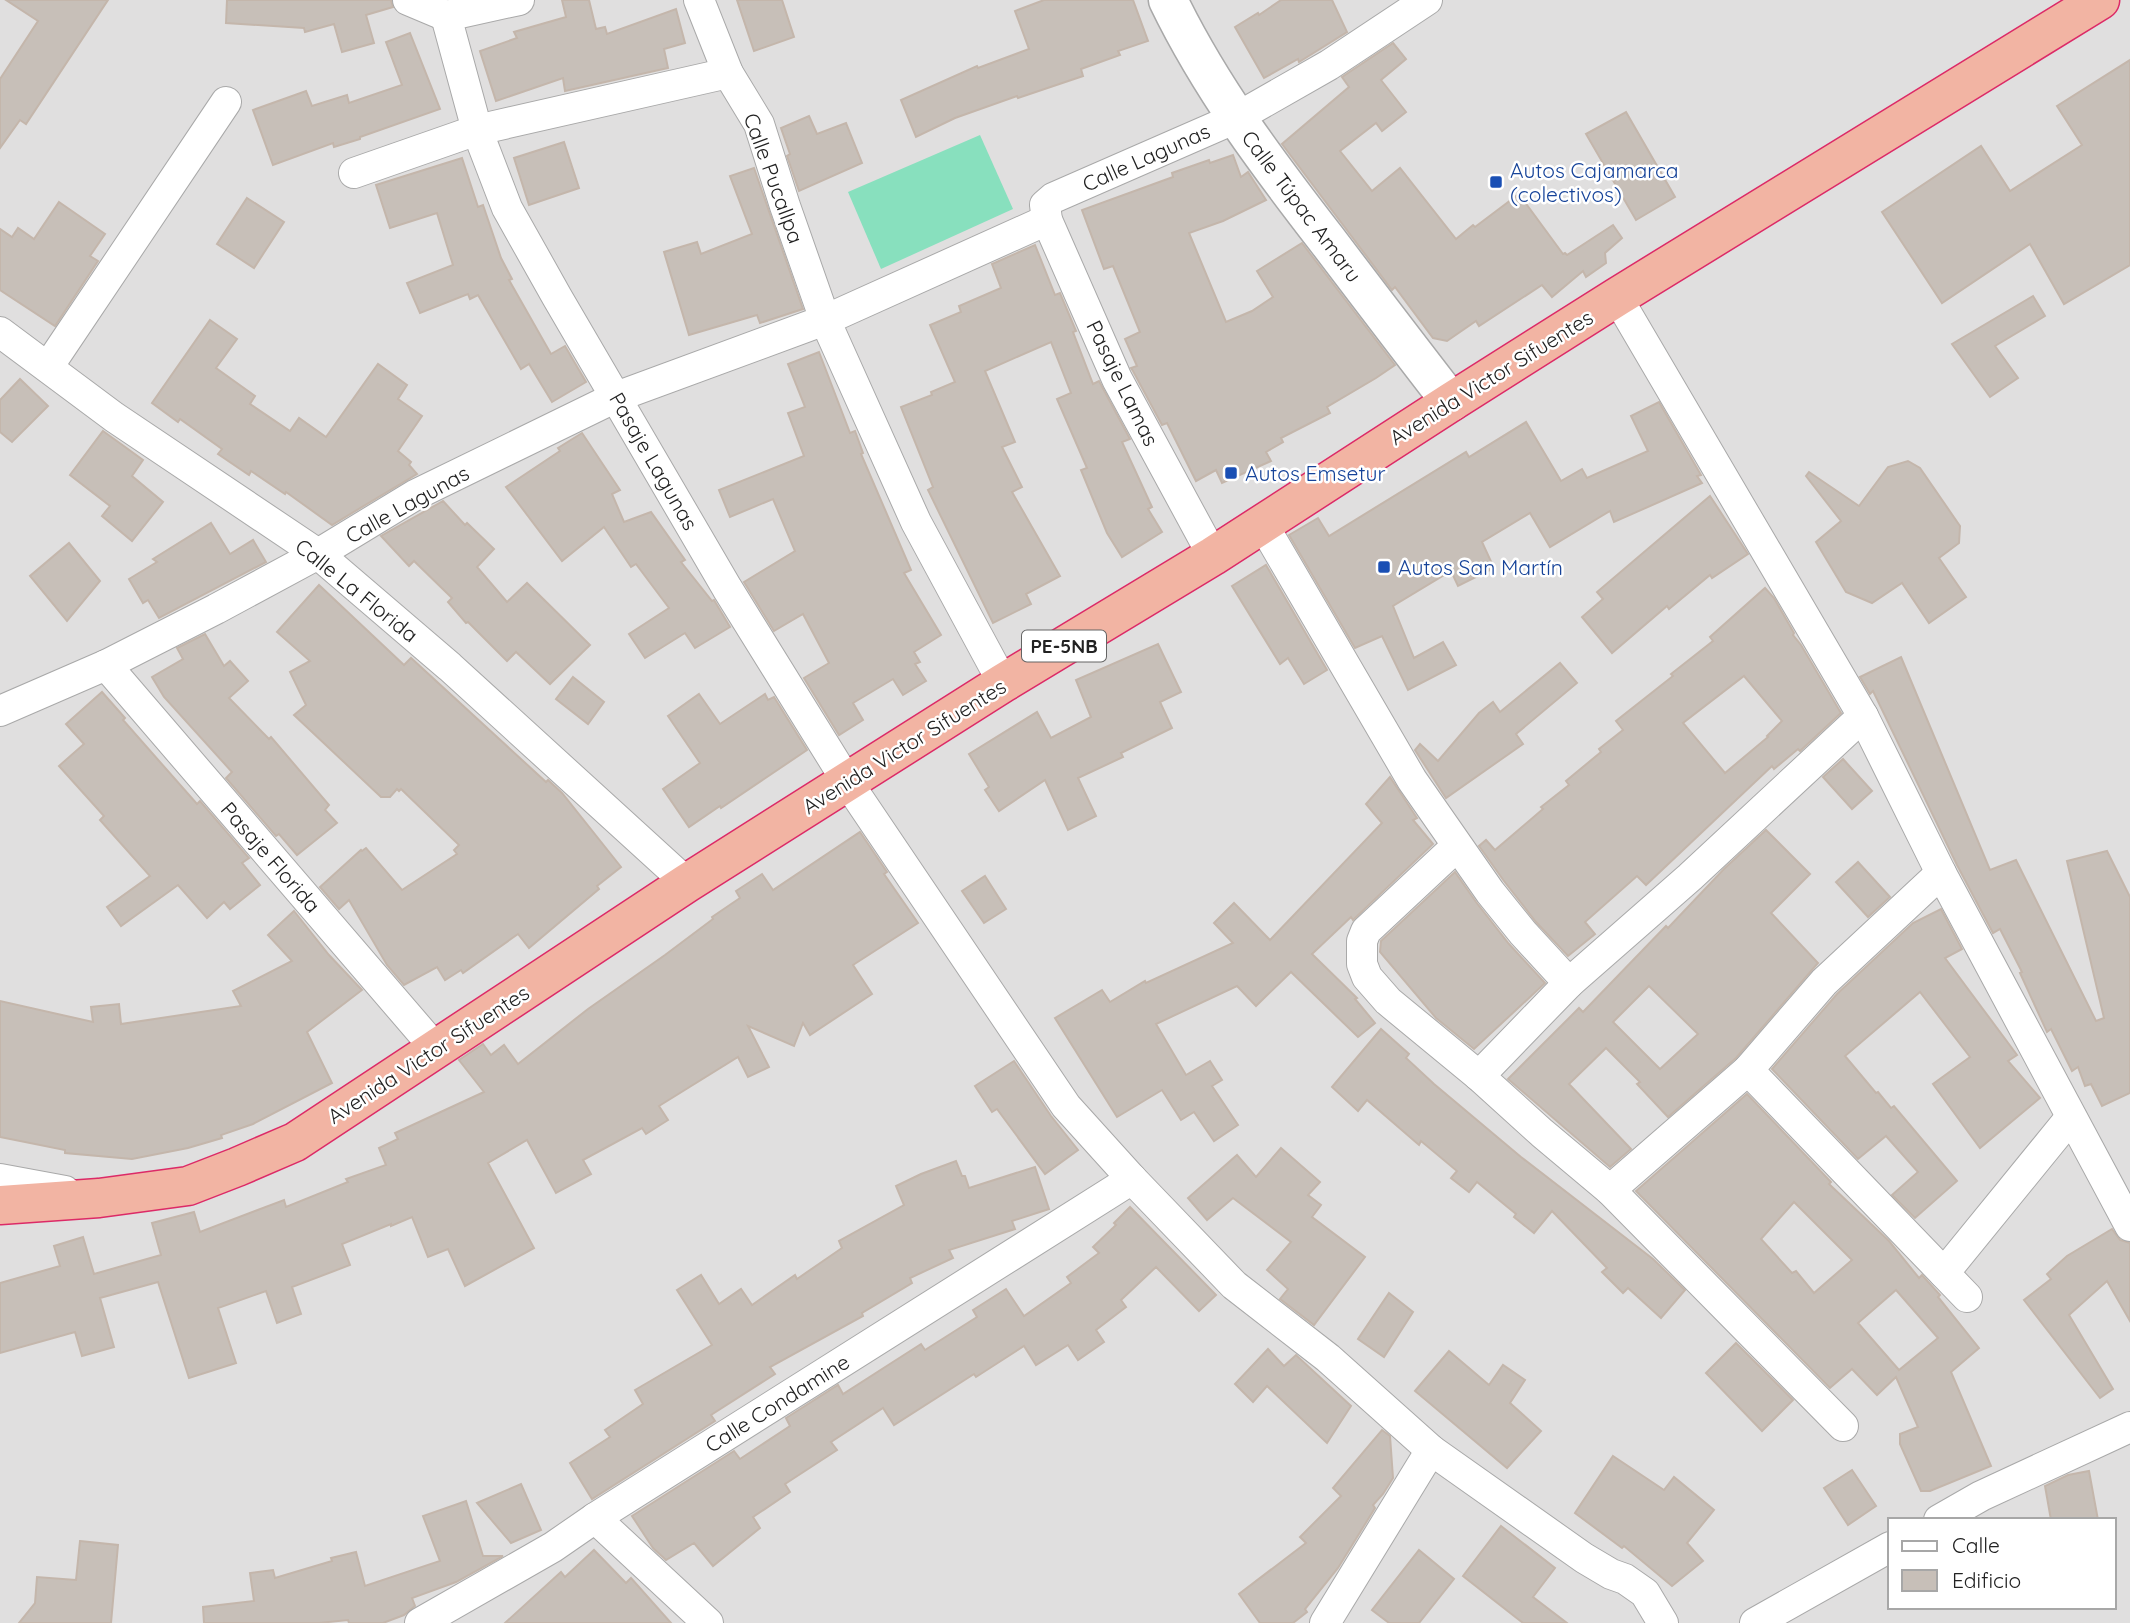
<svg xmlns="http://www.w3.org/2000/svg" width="2130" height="1623" font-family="Quicksand,sans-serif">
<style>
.residential{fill:#e0dfdf;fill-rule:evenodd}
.pitch{fill:#88e0be}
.building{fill:#c7bfb8;stroke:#c4b6ab;stroke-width:2;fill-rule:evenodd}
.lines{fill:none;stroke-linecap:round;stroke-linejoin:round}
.minor-casing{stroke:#a9a9a9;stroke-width:32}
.tertiary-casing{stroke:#a9a9a9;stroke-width:41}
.trunk-casing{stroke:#dc2a67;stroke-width:41}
.minor{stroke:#fff;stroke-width:30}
.tertiary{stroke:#fff;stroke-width:38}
.trunk{stroke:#f2b4a3;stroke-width:38}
.transit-dot{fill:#1a4fb4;stroke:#fff;stroke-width:2.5}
.labels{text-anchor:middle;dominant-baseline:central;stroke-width:5;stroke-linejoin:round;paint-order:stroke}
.shield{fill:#fff;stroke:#646464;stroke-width:2}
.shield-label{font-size:19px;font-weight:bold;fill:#222}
.street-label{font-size:21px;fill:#222;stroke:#fff}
.transit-label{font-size:21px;fill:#164399;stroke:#fff;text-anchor:start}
</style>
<rect width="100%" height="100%" fill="#f2efe9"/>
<path class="residential" d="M0 0H2130V1623H0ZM1890 1520H2114V1607H1890Z"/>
<polygon class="pitch" points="980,135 1013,209 881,269 848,192"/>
<g class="building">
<polygon points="6,0 108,0 26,124 20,120 0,148 0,79 38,21"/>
<polygon points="227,0 391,0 393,7 366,15 374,43 342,52 334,24 305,32 304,28 226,23"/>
<polygon points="562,0 589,0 596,29 605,27 607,34 676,9 685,43 664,49 668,68 565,91 563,78 496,101 480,51 517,38 514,32 566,17"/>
<polygon points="737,0 782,0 794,37 754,51"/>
<polygon points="1044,0 1133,0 1148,41 1118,51 1120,55 1081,69 1083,76 1018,98 1017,96 955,118 916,137 901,100 977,66 978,68 1029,49 1015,11"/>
<polygon points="1281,0 1332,0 1347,32 1299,62 1298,59 1264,78 1235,27 1258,13 1259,15"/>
<polygon points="410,33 440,109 360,137 360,139 334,147 333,143 273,165 253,110 306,91 312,106 347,95 349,103 402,85 386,42"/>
<polygon points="1393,43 1406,59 1381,80 1406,112 1382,131 1376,123 1340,151 1372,191 1400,168 1456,239 1473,225 1475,227 1519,194 1563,254 1565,253 1567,255 1613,225 1622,238 1605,253 1606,263 1586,277 1583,271 1552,297 1542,285 1479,326 1476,321 1447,341 1433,338 1395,287 1392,290 1282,144 1349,87 1342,77"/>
<polygon points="2130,60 2130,265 2064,304 2030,244 1942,303 1882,212 1981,146 2010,191 2082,145 2057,106"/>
<polygon points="1626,112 1675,197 1636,220 1586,134"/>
<polygon points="809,116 817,134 846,123 862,163 799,191 787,156 790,154 781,128"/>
<polygon points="564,142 579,188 529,205 514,158"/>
<polygon points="1233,155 1241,177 1248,172 1266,200 1223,221 1189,233 1226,322 1252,311 1273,297 1257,271 1302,243 1395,365 1376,378 1327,407 1330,413 1281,438 1283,442 1266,452 1271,461 1222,483 1216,470 1196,481 1167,423 1162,425 1133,371 1131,368 1137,366 1125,339 1140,332 1113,266 1104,269 1082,210 1173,177 1172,173 1209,160 1210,163"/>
<polygon points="462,158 478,207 483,205 501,258 512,279 509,280 551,354 565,346 586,382 552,402 529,364 521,369 478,295 470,299 468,294 420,313 407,283 453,265 437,213 390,228 376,185"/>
<polygon points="754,168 803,309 760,323 757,315 689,335 664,252 697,242 701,254 752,234 730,176"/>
<polygon points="247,198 284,222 254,268 217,244"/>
<polygon points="59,202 105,234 90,256 98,261 55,326 0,290 0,229 12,237 18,228 34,239"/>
<polygon points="1035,245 1055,295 1060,293 1076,331 1073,332 1093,384 1099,381 1130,439 1122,442 1152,507 1148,509 1162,532 1122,557 1107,533 1081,470 1087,468 1057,399 1071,393 1051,342 985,371 1015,442 1002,447 1022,487 1012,492 1060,576 1026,594 1031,604 993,623 928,490 933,487 901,407 932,395 931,392 955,382 930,325 961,312 959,306 1001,288 992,264"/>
<polygon points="2033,296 2045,316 1995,346 2018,378 1990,397 1952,344"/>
<polygon points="210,320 237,339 216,368 255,396 250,404 290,431 299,418 326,437 378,364 407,385 398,399 422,416 398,451 411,462 409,465 417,474 332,525 286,492 285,494 251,471 249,475 218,454 222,449 180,419 178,422 152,403"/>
<polygon points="819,352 850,433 855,431 863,453 861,454 911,570 904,573 941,635 914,652 920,662 915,664 926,681 903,695 893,679 853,703 863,720 839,735 804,678 829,663 803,614 774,631 744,582 795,551 773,499 730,517 719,490 804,456 788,413 805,407 788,364"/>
<polygon points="20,379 48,406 12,442 0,432 0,400"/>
<polygon points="1659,402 1701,475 1697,476 1702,483 1614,522 1610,511 1550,547 1530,513 1482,542 1494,568 1458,586 1451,571 1393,606 1414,658 1443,642 1456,665 1408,690 1382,636 1355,648 1289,535 1318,518 1329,536 1466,452 1469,457 1526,422 1561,481 1582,469 1587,478 1648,451 1631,416"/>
<polygon points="103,431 143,460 132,476 163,502 132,541 102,516 110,506 70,475"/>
<polygon points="582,433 620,490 612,494 624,522 651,512 685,560 681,562 712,601 714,600 730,627 695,648 685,633 645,658 629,634 669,608 636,564 631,567 604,527 562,561 506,487 560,451 558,448"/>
<polygon points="1908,461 1920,468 1960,526 1959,543 1939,558 1966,597 1929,623 1902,583 1872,603 1846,592 1816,542 1841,521 1806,476 1809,472 1859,506 1888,467"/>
<polygon points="1710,496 1748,554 1712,578 1710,575 1669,609 1667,606 1612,653 1582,617 1603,599 1597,592"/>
<polygon points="443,501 465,525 467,523 494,549 477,567 507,602 527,583 590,645 550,684 516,652 507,661 468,622 466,623 448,602 452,598 414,561 409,566 381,536"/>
<polygon points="211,523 230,554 253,540 266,562 159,618 148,600 143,603 129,579 157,562 153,559"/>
<polygon points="69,543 100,581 67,621 30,576"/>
<polygon points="1266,565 1327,670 1304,684 1288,658 1280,664 1232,586"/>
<polygon points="319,585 404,665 411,658 546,782 548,780 562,793 621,867 597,886 599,889 529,948 518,934 463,973 461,970 445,980 437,967 404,985 387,965 349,900 339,909 320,887 361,850 362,851 366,848 402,890 457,854 454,850 459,845 401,789 399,791 397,789 390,797 381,797 294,715 306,705 290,672 310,661 277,632"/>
<path d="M1765 588 1774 598 1794 633 1793 635 1801 645 1841 713 1800 751 1798 749 1774 769 1772 766 1646 885 1637 876 1585 922 1595 934 1568 956 1536 922 1504 881 1479 846 1486 840 1495 850 1543 809 1541 807 1569 785 1566 781 1601 752 1599 749 1623 730 1616 721 1673 676 1671 674 1713 641 1710 637ZM1744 676 1782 721 1767 736 1768 737 1725 773 1683 723Z"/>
<polygon points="205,634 224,666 230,661 248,681 229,698 269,739 271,737 329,805 325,810 337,823 297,855 279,834 276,836 226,778 232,772 164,697 152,677 183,659 177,648"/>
<polygon points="1158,644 1181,692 1160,702 1172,728 1121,753 1123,757 1078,778 1096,816 1068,830 1045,780 999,811 985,790 989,787 969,754 1037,712 1051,738 1091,717 1076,680"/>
<polygon points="1901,657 1990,870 2016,860 2096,1021 2104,1018 2067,861 2107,851 2130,897 2130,1093 2102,1106 2091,1084 2085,1086 2078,1067 2072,1071 2051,1029 2047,1032 2020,973 2022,972 2000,929 1993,933 1957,865 1873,691 1870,694 1860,677"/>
<polygon points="1560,663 1577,683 1516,734 1523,744 1446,798 1415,750 1420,744 1438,761 1479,713 1493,702 1500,712"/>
<polygon points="573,677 604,702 588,724 556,699"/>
<polygon points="102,692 125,718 123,720 197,804 200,801 249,858 242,863 260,885 230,909 224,902 207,918 178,885 121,926 107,907 150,876 100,820 104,816 59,766 84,744 66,724"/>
<polygon points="699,694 720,724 765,694 768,700 774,697 807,750 721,808 720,806 689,827 663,789 700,763 668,716"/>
<polygon points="1843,759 1872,791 1852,809 1823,777"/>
<polygon points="1390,777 1417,818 1413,820 1433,844 1353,920 1351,917 1312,954 1357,998 1355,999 1375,1023 1358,1037 1291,972 1256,1006 1237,986 1156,1024 1186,1075 1210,1061 1222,1080 1212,1086 1238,1125 1214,1141 1194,1112 1181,1120 1162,1090 1117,1117 1055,1018 1102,990 1110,1002 1145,981 1146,983 1233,943 1214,923 1234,903 1270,940 1382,823 1366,804"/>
<path d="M1766 830 1810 874 1771 913 1818 963 1736 1058 1668 1117 1637 1084 1640 1082 1606 1048 1569 1084 1631 1149 1610 1167 1508 1079 1579 1008 1583 1012 1666 926 1668 928 1724 869ZM1649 986 1698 1034 1660 1069 1613 1022Z"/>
<polygon points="860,832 887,872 884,874 918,923 853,965 872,994 810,1035 803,1023 794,1046 748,1026 769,1067 748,1077 738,1057 659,1106 668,1120 646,1134 642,1128 583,1160 591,1174 556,1193 527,1140 488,1163 534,1248 465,1286 448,1249 428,1257 412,1217 391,1226 391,1224 342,1244 350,1265 292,1287 301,1314 277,1323 266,1291 218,1308 236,1363 189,1378 158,1282 100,1298 114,1347 82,1356 75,1332 0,1353 0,1283 60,1266 54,1246 83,1237 94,1274 161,1255 152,1223 194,1212 200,1232 284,1200 286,1207 348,1182 346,1179 386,1165 379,1148 398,1139 395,1133 484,1092 459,1060 483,1044 491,1055 504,1045 518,1064 588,1009 665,955 713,919 712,917 740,898 736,891 762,874 773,890"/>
<polygon points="1858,862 1890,897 1868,917 1836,882"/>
<polygon points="1455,872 1476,902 1509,944 1545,983 1474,1049 1436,1018 1380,952 1381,941"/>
<polygon points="985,876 1006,909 984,923 962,891"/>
<polygon points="1941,909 1962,949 1945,958 2017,1055 2008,1061 2040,1098 1980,1148 1933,1084 1970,1057 1920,992 1845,1056 1876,1093 1878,1092 1891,1108 1894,1106 1957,1181 1915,1218 1892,1195 1918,1172 1886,1136 1858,1159 1772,1069 1837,994 1913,923"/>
<polygon points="294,911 329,955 362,990 307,1032 332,1083 253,1124 221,1135 222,1138 188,1148 132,1159 65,1153 65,1150 0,1137 0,1001 93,1022 91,1007 119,1004 121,1024 241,1006 233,991 292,961 268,935"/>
<polygon points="1381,1029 1409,1054 1406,1058 1434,1084 1521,1157 1653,1259 1685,1290 1661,1318 1628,1288 1623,1293 1602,1272 1607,1268 1552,1211 1534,1233 1514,1217 1516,1214 1477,1182 1469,1192 1451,1178 1457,1171 1421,1141 1419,1145 1367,1100 1358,1111 1332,1087"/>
<polygon points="1014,1061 1051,1116 1078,1150 1045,1174 997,1109 992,1112 975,1086"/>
<path d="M1747 1094 1831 1182 1829 1184 1889 1241 1919 1278 1922 1275 1940 1295 1938 1297 1979 1348 1951 1372 1991 1466 1930 1491H1921L1900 1444V1434L1918 1427 1896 1377 1877 1395 1852 1369 1830 1388 1636 1191ZM1794 1202 1852 1260 1814 1293 1796 1271 1792 1273 1761 1239ZM1896 1290 1938 1338 1899 1370 1858 1323Z"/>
<polygon points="1281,1148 1320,1182 1308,1195 1321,1205 1312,1217 1365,1257 1314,1325 1280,1299 1288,1289 1267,1270 1291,1242 1233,1198 1207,1220 1188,1198 1237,1155 1256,1177"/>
<polygon points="956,1161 962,1176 965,1176 969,1188 1035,1167 1049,1209 1012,1221 1015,1229 949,1250 953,1258 910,1278 912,1283 862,1313 863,1316 770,1367 775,1374 711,1415 715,1421 592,1499 570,1463 610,1437 605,1430 643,1404 635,1390 712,1345 677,1290 701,1275 719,1304 741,1289 752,1305 795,1275 797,1279 842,1248 839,1241 904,1205 896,1186 921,1174"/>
<polygon points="1130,1207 1216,1295 1199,1311 1156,1267 1121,1300 1126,1307 1096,1330 1104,1342 1078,1360 1068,1345 1036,1365 1024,1346 976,1377 974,1374 894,1425 883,1408 831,1442 837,1450 785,1484 790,1492 753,1517 760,1528 713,1566 694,1543 666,1560 653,1548 632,1516 734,1451 740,1459 790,1426 786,1418 838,1385 843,1394 921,1344 925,1350 977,1317 973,1310 1006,1289 1024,1316 1071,1283 1067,1277 1099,1253 1093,1247 1116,1225 1114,1223"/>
<polygon points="2112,1229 2120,1240 2130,1243 2130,1321 2107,1281 2069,1315 2113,1389 2100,1398 2024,1300 2051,1279 2047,1274 2067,1256"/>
<polygon points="1389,1293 1413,1312 1384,1357 1358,1339"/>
<polygon points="1736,1343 1793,1400 1762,1431 1706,1373"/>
<polygon points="1268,1349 1284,1366 1296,1355 1351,1406 1327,1443 1267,1386 1253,1402 1235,1384"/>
<polygon points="1449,1351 1489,1385 1503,1365 1525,1380 1510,1403 1541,1431 1507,1468 1415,1391"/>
<polygon points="1382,1430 1390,1436 1393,1478 1383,1494 1373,1505 1375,1508 1338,1568 1305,1609 1307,1612 1293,1623 1260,1623 1239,1594 1306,1543 1300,1537 1341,1496 1333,1488"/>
<polygon points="1613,1456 1664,1490 1674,1477 1714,1510 1687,1543 1703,1561 1672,1586 1624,1546 1622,1548 1575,1513"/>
<polygon points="1852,1470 1876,1506 1848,1525 1824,1488"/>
<polygon points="2089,1471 2098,1520 2051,1520 2045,1486 2068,1475"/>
<polygon points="521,1484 541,1530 511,1543 477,1503"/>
<polygon points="466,1501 483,1556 503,1556 456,1582 412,1598 415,1606 404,1615 383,1623 349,1623 348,1620 319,1623 204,1623 203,1607 254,1601 250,1573 273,1570 275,1578 332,1561 331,1558 356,1552 365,1586 440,1561 423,1516"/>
<polygon points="1501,1526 1555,1568 1533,1597 1567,1623 1523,1623 1463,1576"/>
<polygon points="80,1541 118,1545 111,1623 19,1623 35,1603 37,1577 76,1580"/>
<polygon points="594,1550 626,1583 631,1578 671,1623 505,1623 561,1572 565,1577"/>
<polygon points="1419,1550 1454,1579 1419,1623 1389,1623 1372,1610"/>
</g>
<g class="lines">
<defs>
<g id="minor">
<polyline points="408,0 446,16"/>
<polyline points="699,0 728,73 759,124 785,206 825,320 916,522 1003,683"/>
<polyline points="446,16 477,130 507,208 557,297 727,588 848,783 1066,1106 1132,1179 1234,1285 1328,1358 1431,1450 1584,1558 1611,1574 1625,1579 1645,1593 1663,1623"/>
<polyline points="446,16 519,0"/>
<polyline points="354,173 477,130 728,73"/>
<polyline points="1617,297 1863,716 1941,873 2130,1226"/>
<polyline points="0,332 114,417 318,554 450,667 687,883"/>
<polyline points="48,367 226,102"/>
<polyline points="1262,523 1412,780 1490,892 1523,933 1569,983"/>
<polyline points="1213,556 1117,379 1047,220 1045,205 1053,198 1236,118 1329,65 1427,0"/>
<polyline points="106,665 436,1049"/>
<polyline points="0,711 106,665 216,609 318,554 415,495 616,397 825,320 1047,220"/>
<polyline points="1457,846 1366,931 1362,941 1362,964 1367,977 1388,1001 1479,1076 1542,1133 1610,1190 1843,1426"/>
<polyline points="1748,1070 1967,1297"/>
<polyline points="1479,1076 1569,983 1690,877 1863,716"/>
<polyline points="0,1179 65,1191"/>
<polyline points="1610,1190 1748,1070 1824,982 1941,873"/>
<polyline points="1944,1273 2071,1117"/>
<polyline points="595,1518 708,1623"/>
<polyline points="1939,1520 1981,1496 2130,1427"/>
<polyline points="420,1623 553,1547 595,1518 1132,1179"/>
<polyline points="1325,1623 1431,1450"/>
<polyline points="1755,1623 1890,1547"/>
</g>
<path id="tertiary" d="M1168 0C1210 87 1268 164 1327 240 1368 294 1409 348 1451 402"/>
<polyline id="trunk" points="0,1205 99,1198 188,1186 237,1167 295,1142 687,883 1003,683 1213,556 1451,402 1617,297 2100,0"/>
</defs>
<use href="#minor" class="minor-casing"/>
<use href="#tertiary" class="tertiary-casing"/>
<use href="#trunk" class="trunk-casing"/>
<use href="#minor" class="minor"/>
<use href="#tertiary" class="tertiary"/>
<use href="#trunk" class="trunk"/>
</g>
<g class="transit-dot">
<rect x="1489" y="175" width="14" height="14" rx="3.5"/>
<rect x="1224" y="466" width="14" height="14" rx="3.5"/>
<rect x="1377" y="560" width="14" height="14" rx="3.5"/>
</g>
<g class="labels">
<rect class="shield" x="1022" y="630.5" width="84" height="31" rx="5"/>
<g class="shield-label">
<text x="1064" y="646">PE-5NB</text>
</g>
<g class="street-label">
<text transform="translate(1146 157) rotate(-24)">Calle Lagunas</text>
<text transform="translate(774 178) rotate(70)">Calle Pucallpa</text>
<text transform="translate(1302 206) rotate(53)">Calle Túpac Amaru</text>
<text transform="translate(1491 377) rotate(-32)">Avenida Victor Sifuentes</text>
<text transform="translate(1123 383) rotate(64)">Pasaje Lamas</text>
<text transform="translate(654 461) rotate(60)">Pasaje Lagunas</text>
<text transform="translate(407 504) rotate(-29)">Calle Lagunas</text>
<text transform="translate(357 590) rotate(39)">Calle La Florida</text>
<text transform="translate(904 746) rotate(-32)">Avenida Victor Sifuentes</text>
<text transform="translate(271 857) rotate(49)">Pasaje Florida</text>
<text transform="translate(428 1054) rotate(-33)">Avenida Victor Sifuentes</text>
<text transform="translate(777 1403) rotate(-32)">Calle Condamine</text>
</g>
<g class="transit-label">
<text x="1510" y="170">Autos Cajamarca<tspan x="1510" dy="24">(colectivos)</tspan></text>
<text x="1245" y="473">Autos Emsetur</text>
<text x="1398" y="567">Autos San Martín</text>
</g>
</g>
<rect x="1888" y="1518" width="228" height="91" fill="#ffffff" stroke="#a7a7a7" stroke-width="2"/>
<rect x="1902" y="1541" width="35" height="10" fill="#ffffff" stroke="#a7a7a7" stroke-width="2"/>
<text x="1952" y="1553" font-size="21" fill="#222222">Calle</text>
<rect x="1902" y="1570" width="35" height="21" fill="#c7bfb8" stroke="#a7a7a7" stroke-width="2"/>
<text x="1952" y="1588" font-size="21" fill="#222222">Edificio</text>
</svg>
